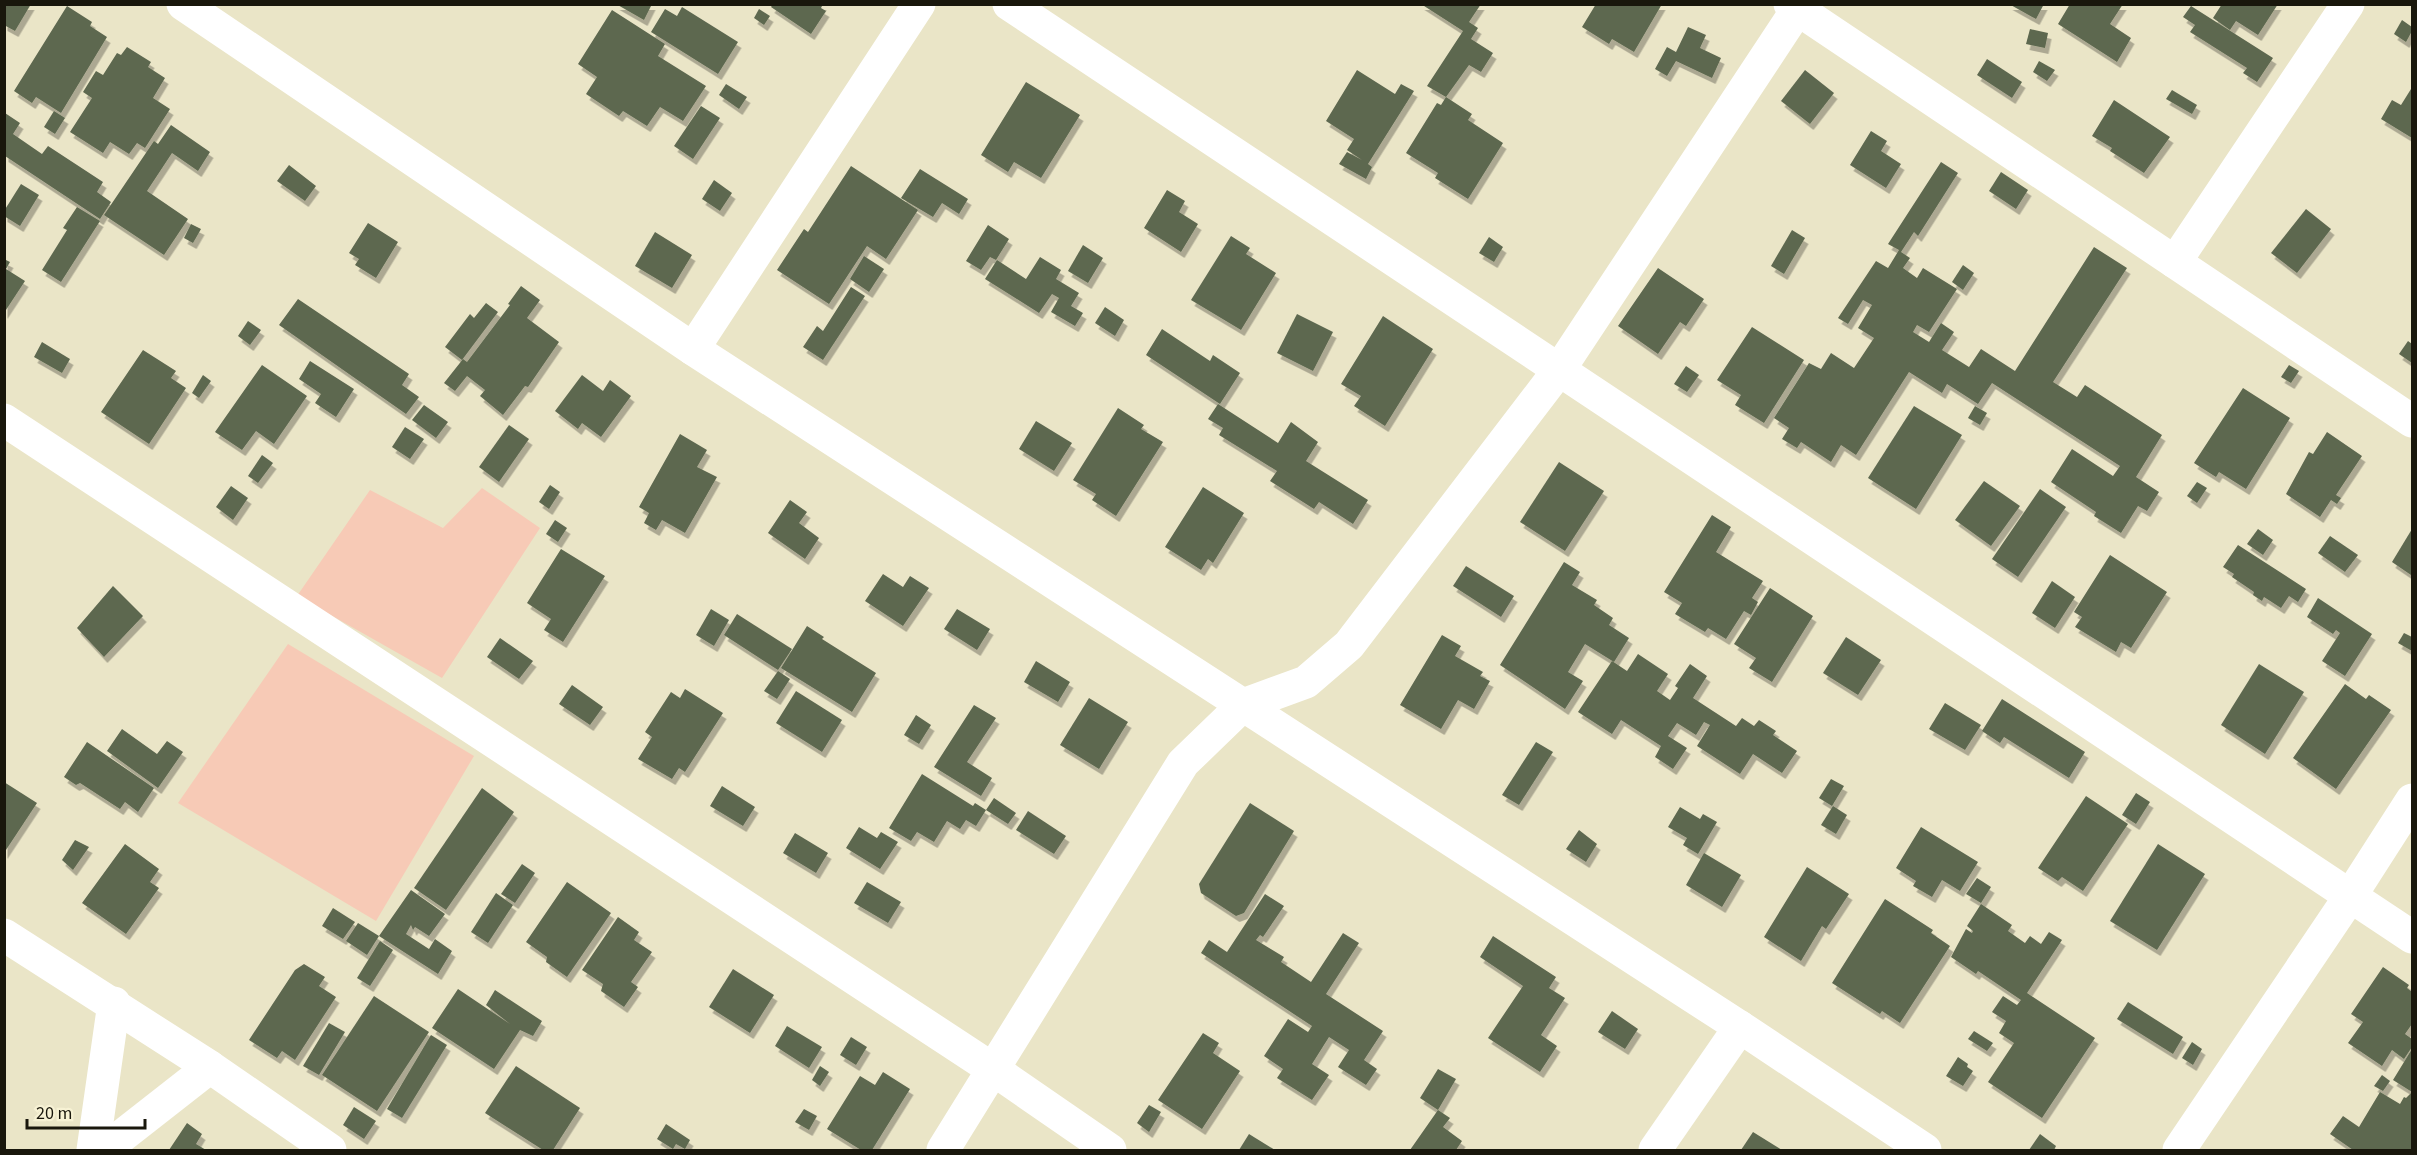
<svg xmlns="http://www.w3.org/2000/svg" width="2417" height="1155" font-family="'Source Sans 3',sans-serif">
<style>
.green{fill:#f7cab6}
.building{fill:#5d674f;filter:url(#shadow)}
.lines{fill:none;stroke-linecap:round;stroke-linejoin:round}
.minor{stroke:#fff;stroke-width:33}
</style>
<defs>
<filter id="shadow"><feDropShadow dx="3.5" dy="6" stdDeviation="0" flood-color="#0004"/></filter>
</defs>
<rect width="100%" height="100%" fill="#eae5c7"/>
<g class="green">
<polygon points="482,488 540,528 442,678 297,596 370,490 443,528"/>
<polygon points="288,644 474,756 376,921 178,803"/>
</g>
<g class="building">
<polygon points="4,4 31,4 15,31 4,25"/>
<polygon points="616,4 652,4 644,20"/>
<polygon points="773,4 823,4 821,8 826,11 811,34 771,7"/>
<polygon points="1421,4 1481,4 1469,22 1478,28 1471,39 1493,53 1481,72 1469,65 1446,97 1427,86 1463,31"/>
<polygon points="1596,4 1662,4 1634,52 1612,39 1609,44 1582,27"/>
<polygon points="2009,4 2044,4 2036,19"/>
<polygon points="2070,4 2123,4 2110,24 2131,38 2117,62 2058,24"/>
<polygon points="2222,4 2278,4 2258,35 2236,21 2230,30 2213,18"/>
<polygon points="67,6 92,22 90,26 107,37 61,113 36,97 32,103 14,91"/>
<polygon points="2191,6 2273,58 2257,82 2243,73 2247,68 2190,32 2195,25 2183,17"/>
<polygon points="682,7 738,42 718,74 651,32 665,9 677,16"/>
<polygon points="759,9 770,16 764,25 754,18"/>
<polygon points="612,10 665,44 658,56 706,86 683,121 660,107 647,126 623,111 619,116 586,94 597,77 578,64"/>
<polygon points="2402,20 2412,27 2412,31 2406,42 2394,34"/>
<polygon points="1688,27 1706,35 1700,48 1721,58 1712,78 1676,61 1667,76 1655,69 1667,47 1676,52"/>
<polygon points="2030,29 2048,33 2045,48 2026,44"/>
<polygon points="127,47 151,62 148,67 165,78 153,98 170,109 145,148 137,143 129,154 110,142 103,153 70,132 92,98 83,92 96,71 103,75 117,53 121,55"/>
<polygon points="1987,59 2022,82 2012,98 1977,75"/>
<polygon points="2039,61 2055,70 2047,81 2033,72"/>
<polygon points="1357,70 1395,94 1401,84 1414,91 1368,164 1372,167 1366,179 1339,164 1347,152 1362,160 1347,150 1354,139 1326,121"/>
<polygon points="1805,70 1834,93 1810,124 1781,101"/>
<polygon points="1026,82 1080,115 1041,178 1014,162 1008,172 981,155"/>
<polygon points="726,84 747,97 739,109 719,95"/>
<polygon points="2411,89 2412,90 2412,138 2381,119 2392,100 2401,105"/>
<polygon points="2172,90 2197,105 2192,114 2166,99"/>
<polygon points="1446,97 1472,114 1468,120 1503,143 1468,199 1435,178 1438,173 1406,153 1437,103 1441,105"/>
<polygon points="2114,100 2170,137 2144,173 2110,151 2112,148 2092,136"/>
<polygon points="701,106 720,118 693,159 674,146"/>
<polygon points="54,111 65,118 55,134 44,127"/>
<polygon points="5,113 20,123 13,134 42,154 48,146 103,182 97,192 111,202 100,219 5,156"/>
<polygon points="171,125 210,152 198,171 172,153 147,191 188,219 164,255 104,215 154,141 158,144"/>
<polygon points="1871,131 1887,141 1881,151 1901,164 1886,188 1850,165"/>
<polygon points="1941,162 1958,173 1918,236 1914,232 1901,252 1910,258 1903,268 1917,278 1923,268 1957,289 1929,332 1917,325 1913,332 1929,342 1941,323 1954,332 1942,350 1969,367 1981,349 2015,371 2094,247 2127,268 2053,382 2077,397 2085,385 2162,435 2136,477 2159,492 2147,511 2138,506 2121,533 2094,516 2096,512 2051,482 2072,449 2113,476 2120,466 1992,383 1978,404 1947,384 1942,393 1909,372 1856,455 1841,445 1831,462 1801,442 1797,448 1782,439 1789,428 1774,418 1809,363 1821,369 1831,353 1854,368 1874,338 1858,328 1872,305 1863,300 1848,324 1838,318 1876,261 1888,268 1899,250 1888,244"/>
<polygon points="289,165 316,186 305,201 277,181"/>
<polygon points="851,166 918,210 886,259 867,246 829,304 777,270 804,229 808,232"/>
<polygon points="920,169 968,199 959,214 942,203 933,217 901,198"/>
<polygon points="2001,172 2028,190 2016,209 1989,191"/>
<polygon points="714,180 732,193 720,211 702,199"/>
<polygon points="21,184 39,195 20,226 4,216 4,211"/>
<polygon points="1167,190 1185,201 1179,212 1198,224 1181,252 1144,228"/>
<polygon points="77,207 100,221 61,282 42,270 67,230 63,228"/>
<polygon points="2306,209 2331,229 2297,273 2271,253"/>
<polygon points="368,223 398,242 376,278 355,265 359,259 349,253"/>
<polygon points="191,224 201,229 193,243 184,238"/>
<polygon points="988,225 1009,239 996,260 990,257 981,270 966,261"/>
<polygon points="1792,230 1805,238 1784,274 1771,266"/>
<polygon points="655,232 692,255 672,288 635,266"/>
<polygon points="1231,236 1250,248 1246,254 1276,273 1241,330 1191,300"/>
<polygon points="1489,237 1503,247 1494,262 1479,253"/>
<polygon points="1083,245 1103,258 1088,283 1068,271"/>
<polygon points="864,256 884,269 869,292 850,279"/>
<polygon points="1040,257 1061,270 1056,279 1079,293 1071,306 1083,313 1075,326 1051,312 1059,298 1052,294 1039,313 985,279 997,260 1026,279"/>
<polygon points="4,259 10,262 6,269 25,281 4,313"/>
<polygon points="1963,265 1974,273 1963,290 1952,282"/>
<polygon points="1658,268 1704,299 1686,326 1680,322 1658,354 1618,326"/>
<polygon points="521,286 540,300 527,318 559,342 528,387 525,386 503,415 480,396 485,390 467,376 455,391 444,383 463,359 467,362 510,305 508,304"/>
<polygon points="851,287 865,296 823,360 803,347 817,326 823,331"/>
<polygon points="298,299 409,374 402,385 419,397 406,414 279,325"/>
<polygon points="486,303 498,312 462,360 445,347 470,314 474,318"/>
<polygon points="1105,307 1124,320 1115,336 1095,323"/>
<polygon points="1297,314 1333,332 1313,371 1277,353"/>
<polygon points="1383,316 1433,349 1385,426 1354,406 1361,396 1341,384"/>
<polygon points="248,321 261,330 250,345 238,336"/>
<polygon points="1752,327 1804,360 1764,423 1735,405 1741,395 1717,380"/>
<polygon points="1162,329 1210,361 1213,355 1240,373 1220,404 1146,355"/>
<polygon points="2408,341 2412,344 2412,363 2399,354"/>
<polygon points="42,342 70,359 62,373 34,357"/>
<polygon points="143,350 176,371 171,378 186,388 149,444 101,412"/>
<polygon points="310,361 354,389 336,417 315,403 321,394 299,379"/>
<polygon points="262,365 307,396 274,444 256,431 242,450 215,432"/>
<polygon points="2289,365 2299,371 2291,383 2281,377"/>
<polygon points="1686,366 1699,375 1687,392 1674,384"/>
<polygon points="203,375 211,381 199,398 192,393"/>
<polygon points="582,375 603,391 610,380 631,396 601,437 582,423 578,429 555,411"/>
<polygon points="2243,388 2290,418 2246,489 2219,472 2216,477 2194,463"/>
<polygon points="1218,404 1278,443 1291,422 1318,442 1306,461 1368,500 1353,524 1319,502 1314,509 1270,481 1277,471 1219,435 1223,428 1208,419"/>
<polygon points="424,405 448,422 436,438 412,420"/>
<polygon points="1914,406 1962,435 1916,509 1868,478"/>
<polygon points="1975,406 1987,413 1980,425 1968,418"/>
<polygon points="1118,408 1144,425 1141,429 1163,442 1116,516 1092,500 1096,494 1073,480"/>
<polygon points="1036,421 1072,443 1054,471 1019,449"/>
<polygon points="509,425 529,439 499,482 479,467"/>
<polygon points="405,427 424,439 410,459 392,447"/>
<polygon points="2327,432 2362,456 2336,495 2341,498 2337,504 2331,500 2320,517 2286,494 2309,452 2313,454"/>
<polygon points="680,434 707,450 697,467 717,477 685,533 662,520 656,530 644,523 649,513 639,507"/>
<polygon points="262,455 273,463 258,483 248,476"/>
<polygon points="1559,462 1604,491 1565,551 1520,522"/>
<polygon points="1984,481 2020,506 1991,546 1955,520"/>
<polygon points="2197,482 2207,488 2197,503 2187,496"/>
<polygon points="550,485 560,492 549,509 539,502"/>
<polygon points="231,486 248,498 233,520 216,507"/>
<polygon points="1203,487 1244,513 1213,563 1208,559 1201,570 1165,547"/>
<polygon points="2040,489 2066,507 2018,577 1992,559"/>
<polygon points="790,500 807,512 799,523 819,538 805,559 768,533"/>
<polygon points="1712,515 1731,527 1716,552 1763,581 1752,598 1758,602 1751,615 1744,611 1726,639 1708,628 1705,632 1675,614 1682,603 1664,592"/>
<polygon points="555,520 567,528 558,542 546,534"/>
<polygon points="2258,529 2273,540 2263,555 2247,544"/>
<polygon points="2412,529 2412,573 2411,575 2392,562"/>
<polygon points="2330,536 2358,555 2345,572 2318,553"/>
<polygon points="2238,545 2306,589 2298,602 2289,596 2281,608 2264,597 2262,601 2253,595 2254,592 2232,577 2234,574 2223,567"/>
<polygon points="561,549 605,576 563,642 544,630 551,619 527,603"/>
<polygon points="2110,555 2167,592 2131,648 2121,642 2116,652 2075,627 2082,617 2074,612"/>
<polygon points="1564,562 1580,572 1572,585 1597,600 1594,605 1613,618 1609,625 1629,638 1614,662 1585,644 1568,672 1583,681 1565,709 1500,665"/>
<polygon points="1466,566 1514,596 1501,617 1453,586"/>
<polygon points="883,574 903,587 910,576 929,588 903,626 865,601"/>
<polygon points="2052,581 2075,597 2055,628 2032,613"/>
<polygon points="113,586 143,616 104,657 77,628"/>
<polygon points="1770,588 1813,616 1772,682 1749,668 1756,658 1734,644"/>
<polygon points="2318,598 2372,634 2345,676 2322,661 2340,633 2336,630 2333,634 2307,617"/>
<polygon points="711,609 729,620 714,646 696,635"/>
<polygon points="957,609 990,629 977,650 944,629"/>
<polygon points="737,614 792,649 778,670 724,635"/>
<polygon points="807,626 824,637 822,639 876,673 852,712 781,668"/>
<polygon points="2404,633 2412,637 2412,651 2398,643"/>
<polygon points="1442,635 1461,646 1455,656 1483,672 1480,676 1490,681 1474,709 1458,700 1441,729 1400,705"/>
<polygon points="1846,637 1881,660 1858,695 1823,673"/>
<polygon points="500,638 533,661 519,679 487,657"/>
<polygon points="1638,654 1668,674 1657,691 1670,700 1678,688 1675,686 1690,664 1707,676 1693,698 1736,726 1742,718 1754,726 1759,720 1776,731 1773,735 1797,751 1782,773 1753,754 1740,774 1697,746 1710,725 1704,722 1696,735 1677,723 1668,736 1687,748 1673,769 1655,757 1661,746 1621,720 1612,734 1578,712 1612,661 1627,671"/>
<polygon points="1036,661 1070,682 1058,702 1024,682"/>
<polygon points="2259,664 2304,692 2265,754 2221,725"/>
<polygon points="778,671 790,679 777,699 764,691"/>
<polygon points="2345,684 2366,699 2369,695 2391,710 2336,789 2293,758"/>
<polygon points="572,685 603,707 590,725 559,704"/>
<polygon points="685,689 723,713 685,772 679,768 672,779 638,759 652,737 645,732 671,692 680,698"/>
<polygon points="796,691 842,720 822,752 776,723"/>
<polygon points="1089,698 1128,722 1099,769 1060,745"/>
<polygon points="2002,699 2085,752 2069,778 2004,737 2000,743 1982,731"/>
<polygon points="1945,703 1981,725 1965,750 1929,729"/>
<polygon points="974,705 996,718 967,762 992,778 981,796 934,767"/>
<polygon points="916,715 931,725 919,744 904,735"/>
<polygon points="122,729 157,754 167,741 183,752 158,788 107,751"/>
<polygon points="87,742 154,788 138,812 125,802 120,809 80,783 76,785 64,777"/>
<polygon points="1536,742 1553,752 1519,805 1502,795"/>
<polygon points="922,774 973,806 975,803 986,810 976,826 966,820 960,829 947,821 934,842 917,832 911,841 889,828"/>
<polygon points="1831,779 1844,786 1832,806 1819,798"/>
<polygon points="4,782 37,803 4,853"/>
<polygon points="722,786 755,807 743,826 710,806"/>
<polygon points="482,788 514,812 446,910 414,888"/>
<polygon points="2136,793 2150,802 2136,824 2122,815"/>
<polygon points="2086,796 2128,824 2083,891 2062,877 2058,881 2038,868"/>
<polygon points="994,798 1016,813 1008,824 986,810"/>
<polygon points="1250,803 1294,831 1244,913 1236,916 1201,893 1199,884"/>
<polygon points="1833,806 1847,815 1836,834 1821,825"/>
<polygon points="1680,807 1700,819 1703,814 1717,822 1698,854 1683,845 1687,838 1668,827"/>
<polygon points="1028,811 1066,836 1054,854 1016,830"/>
<polygon points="859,827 877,838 881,832 898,842 880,869 846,848"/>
<polygon points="1921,827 1978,862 1960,891 1942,880 1932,897 1913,886 1916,881 1896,868"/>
<polygon points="1579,830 1597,844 1586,862 1566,849"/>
<polygon points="795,833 828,853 816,873 783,853"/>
<polygon points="75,840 89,847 73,870 62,860"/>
<polygon points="125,844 159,869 150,882 159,888 126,934 82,903"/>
<polygon points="2158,844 2205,874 2157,950 2110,921"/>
<polygon points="1704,853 1741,875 1722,907 1686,885"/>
<polygon points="522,864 535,873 515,903 501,894"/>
<polygon points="1807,867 1849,894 1826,929 1822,926 1801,961 1764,937"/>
<polygon points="1977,878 1991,887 1981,903 1966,894"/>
<polygon points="567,882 611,913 567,977 546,962 547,957 526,942"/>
<polygon points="867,882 901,902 888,923 854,903"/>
<polygon points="411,890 445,914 429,936 415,927 413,930 411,925 406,934 429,949 435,939 452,951 438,974 379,936"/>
<polygon points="496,893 513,905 488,943 471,932"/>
<polygon points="1265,894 1284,906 1263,937 1260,935 1256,940 1284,957 1281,962 1311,982 1343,933 1359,943 1326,994 1383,1031 1364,1060 1377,1069 1366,1085 1338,1067 1349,1050 1329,1037 1312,1064 1329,1075 1312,1100 1277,1078 1283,1069 1264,1056 1288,1019 1308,1032 1312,1026 1201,953 1209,940 1227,952"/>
<polygon points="1885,899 1933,930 1931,933 1950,946 1900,1023 1882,1011 1880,1014 1832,983"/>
<polygon points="1981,904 2012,925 2008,931 2025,943 2030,936 2041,944 2049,932 2062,940 2027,993 2095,1038 2042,1118 1988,1082 2014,1043 1999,1033 2006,1021 1992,1012 2003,996 2017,1005 2021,1000 1978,971 1976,974 1951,957 1966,929 1972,933 1973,931 1967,926"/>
<polygon points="333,908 355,922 343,939 322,926"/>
<polygon points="618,917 639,932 634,940 652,952 631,982 638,987 624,1007 601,991 603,984 582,970"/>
<polygon points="358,923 379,936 367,955 346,941"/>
<polygon points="1493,936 1556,977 1549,988 1565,998 1541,1035 1557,1046 1540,1072 1488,1038 1523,986 1480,957"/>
<polygon points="380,941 393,950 370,986 357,978"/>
<polygon points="304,964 325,977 319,986 336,997 295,1060 282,1051 277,1058 249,1040 295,970"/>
<polygon points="2383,967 2409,985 2407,988 2412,992 2412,1024 2405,1034 2412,1039 2412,1047 2404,1059 2392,1050 2382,1066 2348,1043 2363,1022 2351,1014"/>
<polygon points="733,969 774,995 750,1033 709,1007"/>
<polygon points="458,989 510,1024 486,1005 495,990 542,1021 533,1036 520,1030 494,1069 432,1028"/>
<polygon points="374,996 429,1032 377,1111 322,1075"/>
<polygon points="2128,1002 2183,1037 2173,1054 2117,1019"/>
<polygon points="1612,1011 1638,1029 1625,1049 1598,1032"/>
<polygon points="329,1023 345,1032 319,1075 303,1066"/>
<polygon points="787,1026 822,1047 809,1068 775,1046"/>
<polygon points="1974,1031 1993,1043 1987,1051 1968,1039"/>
<polygon points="1203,1033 1219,1043 1213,1053 1240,1071 1202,1129 1158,1100"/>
<polygon points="431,1035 447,1045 402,1118 387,1109"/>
<polygon points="851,1037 867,1047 856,1065 840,1055"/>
<polygon points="2192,1042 2202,1049 2193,1065 2182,1058"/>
<polygon points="2412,1049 2412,1150 2353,1150 2330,1134 2343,1116 2359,1127 2380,1092 2400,1104 2404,1097 2406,1098 2412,1092 2393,1080"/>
<polygon points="1958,1057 1968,1064 1967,1067 1973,1071 1963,1086 1946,1076"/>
<polygon points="516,1066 580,1108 553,1150 543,1150 485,1113"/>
<polygon points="820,1066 829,1072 820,1086 812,1080"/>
<polygon points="1438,1069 1456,1079 1438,1110 1420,1098"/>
<polygon points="883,1072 910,1089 872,1150 861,1150 827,1129 860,1076 875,1085"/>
<polygon points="2382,1075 2390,1081 2383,1091 2374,1086"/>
<polygon points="1149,1105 1161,1112 1149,1132 1137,1123"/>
<polygon points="354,1107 376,1121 364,1139 343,1125"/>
<polygon points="804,1109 817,1116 809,1130 795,1122"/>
<polygon points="1438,1110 1450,1118 1443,1127 1462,1141 1456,1150 1410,1150"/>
<polygon points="187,1123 202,1134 196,1144 206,1150 169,1150"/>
<polygon points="666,1124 690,1140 685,1149 676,1144 673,1149 657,1139"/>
<polygon points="1753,1132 1782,1150 1741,1150"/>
<polygon points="1249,1134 1275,1150 1239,1150"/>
<polygon points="2040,1134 2056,1146 2054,1150 2029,1150"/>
</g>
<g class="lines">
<g class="minor">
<polyline points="183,4 693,349 1740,1027 1925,1150"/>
<polyline points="1009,4 2412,937"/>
<polyline points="1790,4 2412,421"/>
<polyline points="2175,262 2348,4"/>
<polyline points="693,349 919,4"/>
<polyline points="4,420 994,1070 1110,1150"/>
<polyline points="4,935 210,1067 330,1150"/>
<polyline points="93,1150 114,1003"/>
<polyline points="104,1150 210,1067"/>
<polyline points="943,1150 1183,763 1243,705 1306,682 1349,645 1559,370 1801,4"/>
<polyline points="1655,1150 1740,1027"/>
<polyline points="2179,1150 2351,895 2412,800"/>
</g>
</g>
<rect width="2417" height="1155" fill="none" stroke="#19170c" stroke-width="12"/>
<path d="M27 1119v9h118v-9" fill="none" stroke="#19170c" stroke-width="3"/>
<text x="36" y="1119" font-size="18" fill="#19170c" stroke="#f7f2d4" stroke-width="4.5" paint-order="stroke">20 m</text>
</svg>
